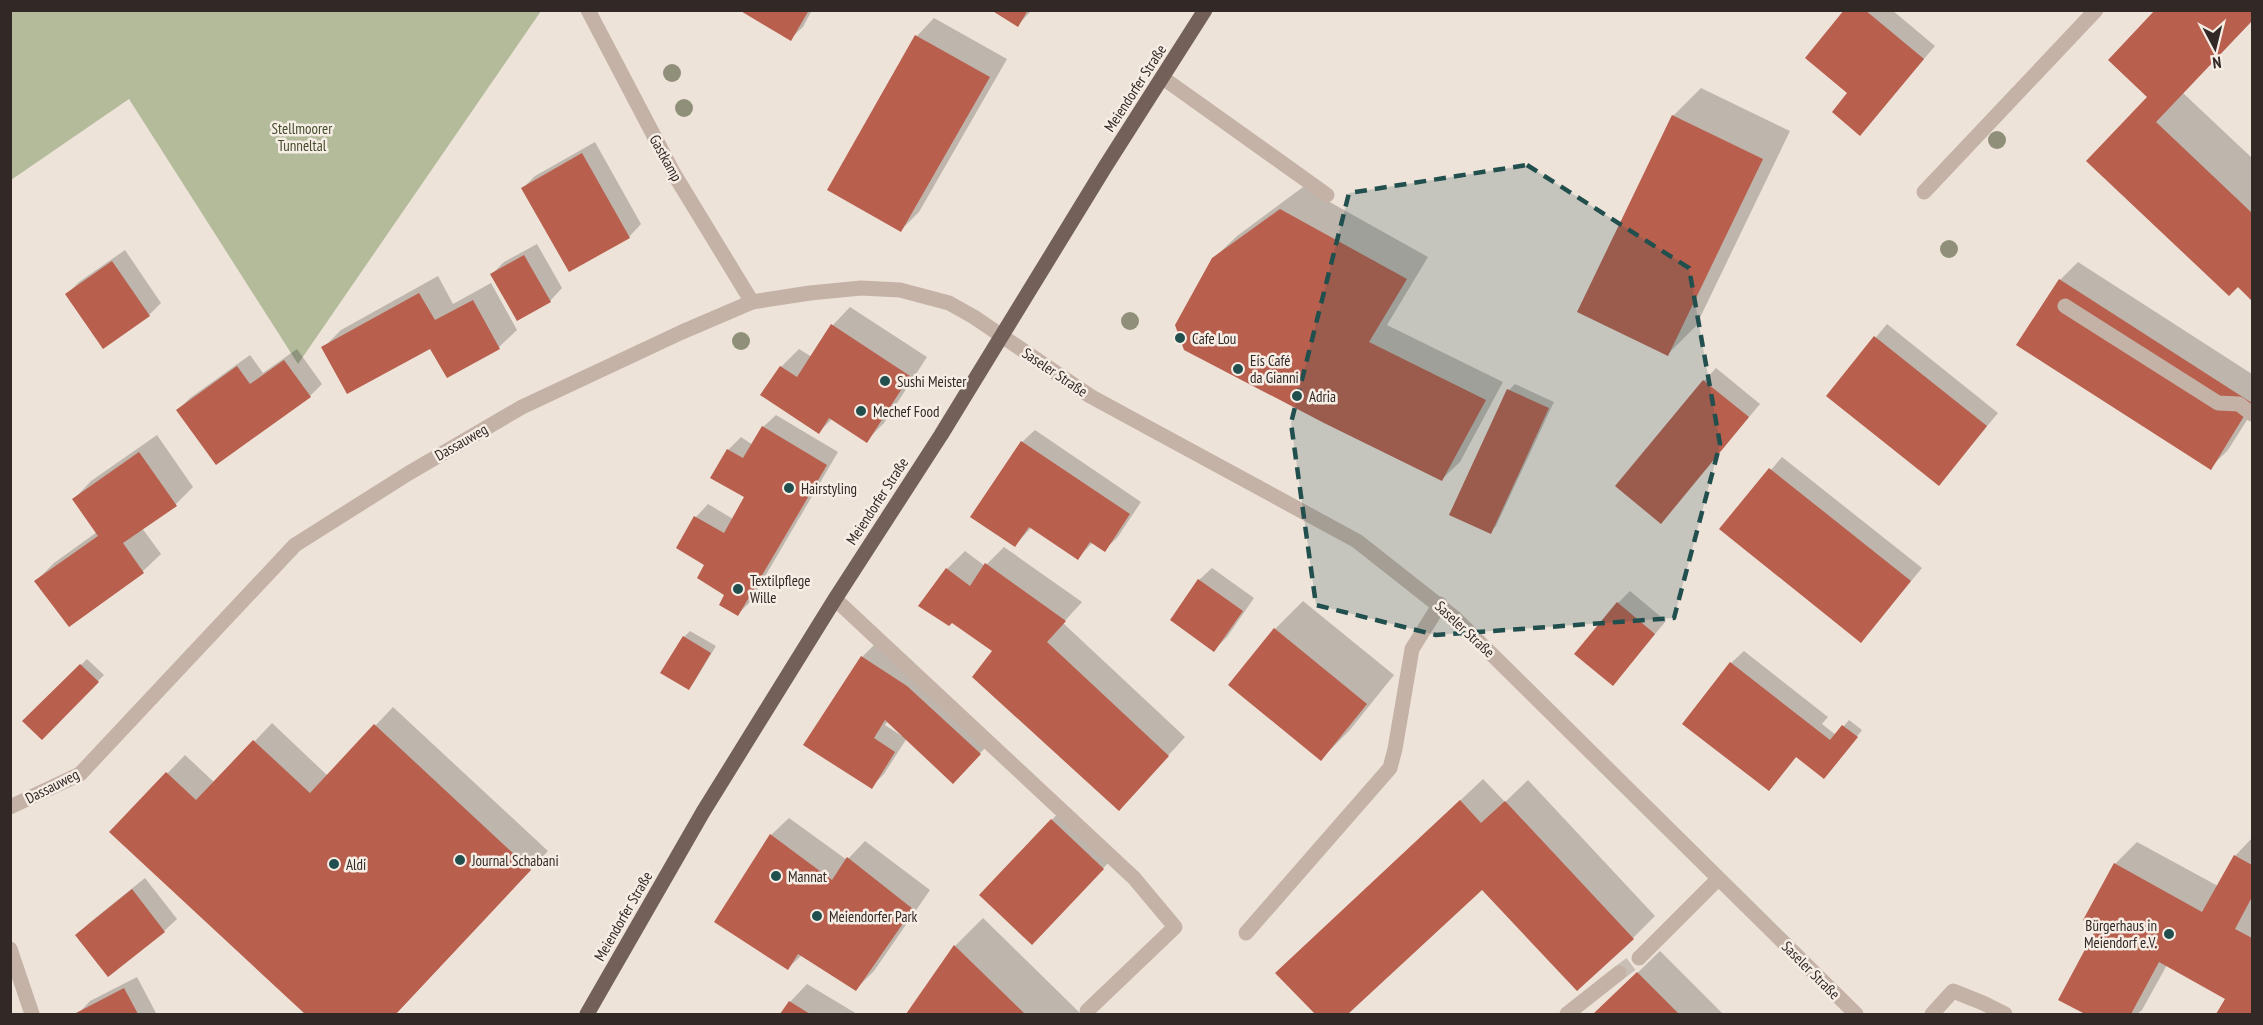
<svg xmlns="http://www.w3.org/2000/svg" width="2263" height="1025" font-family="'PT Sans Narrow',sans-serif">
<style>
.green{fill:#b3bb9b}
.shadow{fill:#0003;fill-rule:evenodd}
.building{fill:#b95f4d}
.lines{fill:none;stroke-linecap:round;stroke-linejoin:round}
.minor-tunnel{stroke:#c8beb5;stroke-width:15;stroke-dasharray:15 8;stroke-linecap:butt}
.minor{stroke:#c5b2a7;stroke-width:15}
.major{stroke:#726059;stroke-width:15}
.tree{fill:#90907a}
.marked{fill:#214f4e;fill-opacity:0.2;stroke:#214f4e;stroke-width:4.5;stroke-dasharray:12 8;stroke-linejoin:round}
.poi-dot{fill:#214f4e;stroke:#f6ede5;stroke-width:2}
.labels{text-anchor:middle;dominant-baseline:central;stroke-width:5;stroke-linejoin:round;paint-order:stroke}
.street-label{font-size:15px;fill:#322927;stroke:#f6ede5}
.park-label{font-size:15px;fill:#444d2d;stroke:#f6ede5}
.poi-label{font-size:15px;fill:#322927;stroke:#f6ede5;text-anchor:start}
</style>
<rect width="100%" height="100%" fill="#eee3d9"/>
<polygon class="green" points="11,10 541,10 541,11 298,364 129,99 11,180"/>
<g class="shadow">
<polygon points="742,10 812,10 803,27 790,39"/>
<polygon points="994,10 1032,10 1018,25"/>
<polygon points="1846,10 1892,10 1935,46 1860,134 1849,93"/>
<polygon points="2157,10 2252,10 2252,20 2183,93 2252,158 2252,299 2088,161 2149,97"/>
<polygon points="934,18 1007,59 919,212 901,230 917,36"/>
<polygon points="1701,88 1790,131 1696,326 1668,354 1673,116"/>
<polygon points="595,142 641,224 629,237 523,188 535,176"/>
<polygon points="1303,187 1428,257 1387,325 1503,382 1460,462 1442,479 1214,258 1237,236"/>
<polygon points="537,244 562,288 550,301 492,274 504,262"/>
<polygon points="125,250 161,303 149,315 67,294 79,282"/>
<polygon points="2078,262 2252,374 2252,412 2228,450 2210,468 2018,344 2060,280"/>
<polygon points="438,276 453,304 491,283 517,330 499,347 323,348 341,330"/>
<polygon points="850,307 927,357 884,423 866,441 832,419 819,432 762,394 781,367 799,349 812,357 833,325"/>
<polygon points="1887,324 1998,413 1939,484 1828,395"/>
<polygon points="297,349 322,384 310,396 178,410 190,398 250,355 263,373"/>
<polygon points="1716,368 1760,404 1661,522 1704,381"/>
<polygon points="1515,384 1554,402 1496,526 1490,532 1509,390"/>
<polygon points="776,415 838,452 750,602 738,614 706,564 678,547 696,517 708,504 733,519 746,497 728,450 741,437 753,445 763,427"/>
<polygon points="1035,430 1141,502 1117,538 1104,550 1093,542 1078,558 1032,527 1015,545 972,516 1022,442"/>
<polygon points="157,435 193,487 176,504 142,528 161,554 143,571 69,625 36,581 54,563 97,532 74,499 91,481"/>
<polygon points="1782,457 1922,568 1861,641 1721,529"/>
<polygon points="1004,547 1082,602 1063,623 1185,737 1136,791 994,650 947,569 965,551 985,566"/>
<polygon points="1212,568 1254,598 1227,637 1214,650 1199,580"/>
<polygon points="1630,591 1666,621 1613,684 1618,603"/>
<polygon points="1303,601 1394,675 1349,731 1321,759 1275,629"/>
<polygon points="690,631 716,646 694,682 689,688 684,637"/>
<path d="M874 645 986 747 953 781 907 738 884 774 871 787 862 657ZM888 721 903 735 902 736 885 725Z"/>
<polygon points="1744,651 1828,717 1822,724 1836,735 1849,720 1862,730 1830,771 1797,756 1769,789 1731,663"/>
<polygon points="87,659 104,675 42,738 25,721"/>
<polygon points="393,707 548,851 395,1014 308,1014 111,832 185,755 215,783 272,723 328,776"/>
<polygon points="1483,779 1505,802 1528,780 1655,916 1633,938 1482,888 1346,1014 1317,1014 1277,973"/>
<polygon points="1064,807 1115,856 1044,930 981,895"/>
<polygon points="789,818 847,860 865,841 930,890 874,971 856,989 802,955 788,968 771,835"/>
<polygon points="2252,838 2252,1014 2218,1014 2227,999 2167,965 2142,1010 2137,1014 2088,1014 2060,999 2099,927 2115,864 2137,842 2218,886 2235,856"/>
<polygon points="145,878 177,919 164,931 77,935 89,923"/>
<polygon points="983,918 1081,1014 908,1014 955,946"/>
<polygon points="1660,951 1723,1014 1595,1014 1599,1010"/>
<polygon points="137,977 156,1013 155,1014 78,1014 90,1001"/>
<polygon points="807,984 857,1014 782,1014 790,1002"/>
</g>
<g class="building">
<polygon points="739,10 809,10 791,41"/>
<polygon points="991,10 1028,10 1018,27"/>
<polygon points="1844,10 1865,10 1924,59 1860,136 1832,112 1847,93 1805,58"/>
<polygon points="2155,10 2252,10 2252,21 2156,122 2252,213 2252,301 2238,287 2229,296 2086,161 2147,97 2108,60"/>
<polygon points="915,35 990,77 901,232 827,190"/>
<polygon points="1672,115 1763,159 1668,356 1577,312"/>
<polygon points="582,153 630,238 569,272 521,188"/>
<polygon points="1280,209 1407,279 1369,342 1486,400 1442,481 1324,423 1184,350 1175,325 1212,258"/>
<polygon points="524,255 551,302 517,321 490,274"/>
<polygon points="112,261 150,316 103,349 65,294"/>
<polygon points="2059,279 2252,403 2211,470 2016,345"/>
<polygon points="419,293 435,320 473,300 500,349 447,378 430,349 347,394 321,347"/>
<polygon points="831,324 910,376 867,443 829,418 819,434 760,395 780,366 797,377"/>
<polygon points="1874,336 1987,426 1939,486 1826,396"/>
<polygon points="284,360 311,397 216,465 176,410 237,366 250,384"/>
<polygon points="1703,380 1749,417 1661,524 1615,486"/>
<polygon points="1507,389 1549,408 1491,534 1449,515"/>
<polygon points="762,426 827,465 738,616 719,605 724,595 697,578 704,565 676,548 694,516 724,533 744,497 710,478 727,449 743,458"/>
<polygon points="1021,441 1130,514 1105,552 1090,542 1078,560 1029,527 1015,547 970,517"/>
<polygon points="139,452 177,506 123,543 144,573 69,627 34,581 98,536 72,499"/>
<polygon points="1769,468 1911,581 1861,643 1719,529"/>
<polygon points="985,563 1066,621 1047,642 1169,756 1119,811 972,677 992,651 952,623 949,626 918,606 946,568 970,586"/>
<polygon points="1198,579 1243,611 1214,652 1170,620"/>
<polygon points="1617,602 1655,634 1613,686 1574,654"/>
<polygon points="1274,628 1367,704 1321,761 1228,685"/>
<polygon points="683,636 711,653 689,690 660,673"/>
<polygon points="861,656 907,686 981,754 953,784 885,720 874,738 895,752 872,789 803,745"/>
<polygon points="1730,662 1830,740 1842,725 1858,737 1824,779 1796,757 1769,791 1682,724"/>
<polygon points="80,664 99,682 42,740 22,721"/>
<polygon points="374,724 531,870 396,1014 305,1014 109,832 166,772 196,800 253,740 310,793"/>
<polygon points="1460,800 1481,823 1505,801 1634,939 1577,991 1482,890 1348,1014 1315,1014 1275,973"/>
<polygon points="1051,819 1104,869 1032,945 979,895"/>
<polygon points="770,834 832,880 847,857 913,909 856,991 798,954 788,970 714,922"/>
<polygon points="2234,855 2252,865 2252,897 2235,929 2252,938 2252,1014 2216,1014 2225,999 2159,962 2131,1014 2085,1014 2058,1000 2097,927 2083,920 2114,863 2202,912"/>
<polygon points="132,889 165,932 108,977 75,935"/>
<polygon points="954,945 1025,1014 906,1014"/>
<polygon points="1637,972 1679,1014 1593,1014"/>
<polygon points="124,988 138,1014 77,1014 76,1013"/>
<polygon points="789,1001 810,1014 780,1014"/>
</g>
<g class="lines">
<polyline class="minor-tunnel" points="1619,973 1639,958"/>
<g class="minor">
<polyline points="588,10 674,174 752,302"/>
<polyline points="1163,78 1327,195"/>
<polyline points="1924,192 2096,10"/>
<polyline points="2065,306 2218,403 2239,404 2252,414"/>
<polyline points="835,599 1134,878 1175,927 1087,1011"/>
<polyline points="10,807 80,774 295,545 409,473 522,407 682,332 752,302 810,293 861,288 900,290 949,303 974,317 1090,396 1357,541 1456,619 1856,1014"/>
<polyline points="1246,933 1390,768 1395,749 1412,649 1440,604"/>
<polyline points="10,949 32,1014"/>
<polyline points="1639,958 1718,879"/>
<polyline points="1567,1014 1619,973"/>
<polyline points="1932,1014 1953,991 1983,1003 2005,1014"/>
</g>
<polyline class="major" points="587,1014 703,812 835,599 941,435 1105,167 1205,10"/>
</g>
<g class="tree">
<circle cx="672" cy="73" r="9"/>
<circle cx="684" cy="108" r="9"/>
<circle cx="1997" cy="140" r="9"/>
<circle cx="1949" cy="249" r="9"/>
<circle cx="1130" cy="321" r="9"/>
<circle cx="741" cy="341" r="9"/>
</g>
<path class="marked" d="M1527 165 1689 268 1720 444 1674 618 1436 635 1316 605 1291 423 1349 193Z"/>
<g class="poi-dot">
<circle cx="1180" cy="338" r="6"/>
<circle cx="1238" cy="369" r="6"/>
<circle cx="885" cy="381" r="6"/>
<circle cx="1297" cy="396" r="6"/>
<circle cx="861" cy="411" r="6"/>
<circle cx="789" cy="488" r="6"/>
<circle cx="738" cy="589" r="6"/>
<circle cx="460" cy="860" r="6"/>
<circle cx="334" cy="864" r="6"/>
<circle cx="776" cy="876" r="6"/>
<circle cx="817" cy="916" r="6"/>
<circle cx="2169" cy="934" r="6"/>
</g>
<g class="labels">
<g class="street-label">
<text transform="translate(1135 88) rotate(-57)">Meiendorfer Straße</text>
<text transform="translate(666 158) rotate(61)">Gastkamp</text>
<text transform="translate(1055 372) rotate(34)">Saseler Straße</text>
<text transform="translate(461 442) rotate(-30)">Dassauweg</text>
<text transform="translate(877 501) rotate(-57)">Meiendorfer Straße</text>
<text transform="translate(1465 629) rotate(43)">Saseler Straße</text>
<text transform="translate(52 786) rotate(-27)">Dassauweg</text>
<text transform="translate(623 916) rotate(-60)">Meiendorfer Straße</text>
<text transform="translate(1811 970) rotate(45)">Saseler Straße</text>
</g>
<g class="park-label">
<text x="302" y="128">Stellmoorer<tspan x="302" dy="17">Tunneltal</tspan></text>
</g>
<g class="poi-label">
<text x="1192" y="338">Cafe Lou</text>
<text x="1250" y="360">Eis Café<tspan x="1250" dy="17">da Gianni</tspan></text>
<text x="897" y="381">Sushi Meister</text>
<text x="1309" y="396">Adria</text>
<text x="873" y="411">Mechef Food</text>
<text x="801" y="488">Hairstyling</text>
<text x="750" y="580">Textilpflege<tspan x="750" dy="17">Wille</tspan></text>
<text x="472" y="860">Journal Schabani</text>
<text x="346" y="864">Aldi</text>
<text x="788" y="876">Mannat</text>
<text x="829" y="916">Meiendorfer Park</text>
<text x="2157" y="925" text-anchor="end">Bürgerhaus in<tspan x="2157" dy="17">Meiendorf e.V.</tspan></text>
</g>
</g>
<rect width="2263" height="1025" fill="none" stroke="#322927" stroke-width="24"/>
<g transform="translate(2215 48) rotate(173)" stroke="#f6ede5" stroke-width="4.5" paint-order="stroke">
<path d="M0-4.5L10 22L0 15L-10 22Z" fill="#322927"/>
<text y="-9" font-size="16" font-weight="bold" text-anchor="middle" fill="#322927">N</text>
</g>
</svg>
